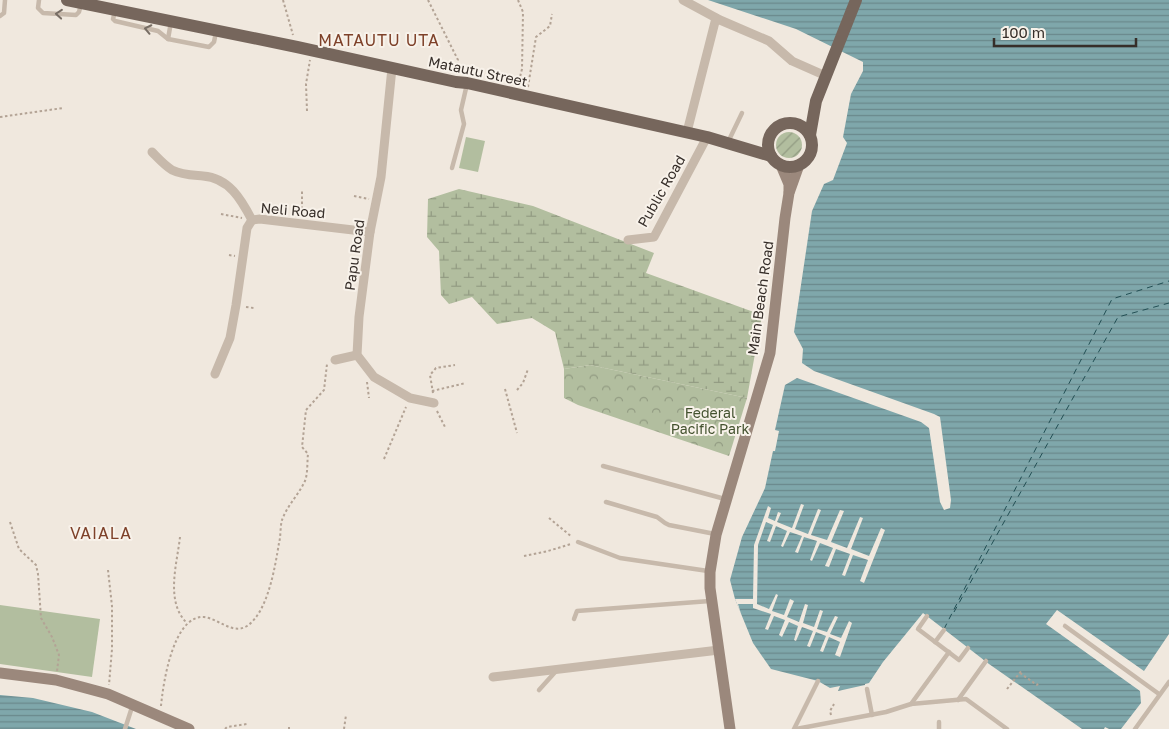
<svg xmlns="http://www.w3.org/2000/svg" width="1169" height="729" font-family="'Golos Text',sans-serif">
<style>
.grass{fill:#b2be9f}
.wetland{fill:url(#wetland-marsh)}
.park{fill:url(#park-crowns)}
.garden{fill:url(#garden-furrows)}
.water{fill:url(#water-rules)}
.pier{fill:#f0e8de}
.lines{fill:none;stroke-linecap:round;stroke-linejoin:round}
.ferry{stroke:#224f54;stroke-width:1;stroke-dasharray:6 5;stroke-linecap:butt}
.path{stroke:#b3a395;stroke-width:2;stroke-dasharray:2.5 2.5;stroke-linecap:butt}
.lane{stroke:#c7b9ab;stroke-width:4.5}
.street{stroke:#c7b9ab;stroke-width:9}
.secondary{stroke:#9b887c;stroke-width:11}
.primary{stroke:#76665c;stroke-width:12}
.oneway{stroke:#776d64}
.labels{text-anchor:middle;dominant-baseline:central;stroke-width:4;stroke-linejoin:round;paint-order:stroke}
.street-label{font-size:14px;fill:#362e29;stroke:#f8f2ea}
.park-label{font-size:14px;fill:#44522f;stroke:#f8f2ea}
.quarter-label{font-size:16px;letter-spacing:1px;fill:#7e4129;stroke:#f8f2ea}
</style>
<defs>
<pattern id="wetland-marsh" width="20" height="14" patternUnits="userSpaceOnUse" patternTransform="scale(1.25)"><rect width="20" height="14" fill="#b2be9f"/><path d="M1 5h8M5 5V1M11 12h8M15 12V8" fill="none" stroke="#929b82"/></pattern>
<pattern id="park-crowns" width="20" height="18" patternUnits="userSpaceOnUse" patternTransform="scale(1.25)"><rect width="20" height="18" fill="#b2be9f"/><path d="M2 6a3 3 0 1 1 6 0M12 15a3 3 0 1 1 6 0" fill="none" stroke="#929b82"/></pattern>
<pattern id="garden-furrows" width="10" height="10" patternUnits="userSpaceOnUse" patternTransform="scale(1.25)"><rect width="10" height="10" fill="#b2be9f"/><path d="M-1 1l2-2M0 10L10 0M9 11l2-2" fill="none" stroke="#929b82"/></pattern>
<pattern id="water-rules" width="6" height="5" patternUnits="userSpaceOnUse" patternTransform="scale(1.25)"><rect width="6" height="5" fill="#7fa7ab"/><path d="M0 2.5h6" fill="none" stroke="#69888b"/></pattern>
</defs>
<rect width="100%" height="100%" fill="#f0e8de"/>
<g class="grass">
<polygon points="466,137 485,141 478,172 459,168"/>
<polygon points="0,605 100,619 92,677 0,664"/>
</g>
<polygon class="wetland" points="459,189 533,206 654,253 646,273 762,315 747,398 590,365 564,369 555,332 532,318 497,324 472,297 449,304 441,295 439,251 427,237 428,199"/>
<polygon class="park" points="590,365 747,398 729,456 578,405 564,398 564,369"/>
<circle class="garden" cx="789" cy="145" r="13"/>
<g class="water">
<polygon points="708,0 1169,0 1169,634 1144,671 1057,610 1046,624 1140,691 1141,703 1121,729 1109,729 1105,727 1104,729 1082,729 989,664 923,613 883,662 869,683 865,684 865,685 838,691 840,686 830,688 818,681 771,669 753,643 735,599 730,580 742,537 765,488 773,451 775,451 779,431 775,430 785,385 797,378 921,422 929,428 940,502 944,510 950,508 951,500 940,417 934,414 814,371 802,363 803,349 794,332 812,211 824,184 833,180 847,143 843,137 851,94 863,71 863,62 796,29"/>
<polygon points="0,695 33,698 92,712 136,729 0,729"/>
</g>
<polygon class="pier" points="801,504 804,505 795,529 808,534 818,509 821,510 811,535 827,540 840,510 844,511 831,542 847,548 860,517 863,518 851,549 869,556 881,528 885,530 864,583 860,581 868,560 853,555 845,576 842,575 850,554 836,549 829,567 825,566 833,548 820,543 812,561 810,560 817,541 804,537 798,553 795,552 802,536 790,532 783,547 781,546 787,531 776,526 770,542 767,541 773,525 766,522 758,545 757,604 769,609 776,594 778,595 772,611 784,615 790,599 794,601 787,617 799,622 805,604 808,605 803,623 814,627 820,610 823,611 817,629 827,632 835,616 838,617 830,634 841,638 849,621 852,623 840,657 835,655 840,642 829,637 823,652 820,651 826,636 816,632 810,647 807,646 813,631 802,627 796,641 794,640 798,626 789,622 782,637 779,635 785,620 774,616 768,630 765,629 771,614 753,608 753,604 738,604 741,614 735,599 753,599 754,545 768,506 771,508 768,518 775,521 778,512 781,513 777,522 792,528"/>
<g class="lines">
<g class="ferry">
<polyline points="954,612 1118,317 1169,303"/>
<polyline points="944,629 1112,299 1169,281"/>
</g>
<g class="path">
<polyline points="283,0 293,35"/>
<polyline points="428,0 458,60 457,72"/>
<polyline points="518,0 523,12 522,69 518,85"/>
<polyline points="528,87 536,37 550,26 552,14"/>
<polyline points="307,111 306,84 310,60"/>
<polyline points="0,117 63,108"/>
<polyline points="354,196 369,199"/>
<polyline points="221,214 242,218"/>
<polyline points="302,214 302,190"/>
<polyline points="229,255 235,256"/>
<polyline points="246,307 254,308"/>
<polyline points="367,382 369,398"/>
<polyline points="505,389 517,433"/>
<polyline points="517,390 523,383 528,369"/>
<polyline points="432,391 466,383"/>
<polyline points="433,393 430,375 436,368 455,365"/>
<polyline points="437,411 445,427"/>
<polyline points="384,459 406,407"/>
<polyline points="549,518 572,537"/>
<polyline points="10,522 19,549 36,565 38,574 41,618 52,637 59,655 57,671"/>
<path d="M180 537C177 564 165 602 187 623"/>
<polyline points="524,556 548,551 571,544"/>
<polyline points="108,570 112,606 112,649 109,685"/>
<polyline points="1020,673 1037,685 1039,682"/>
<polyline points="1007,689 1022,670"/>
<path d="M161 706C163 684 173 615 204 617 219 619 233 635 247 626 268 612 275 567 279 543 281 536 280 527 282 520 287 506 299 494 305 481 308 473 307 462 308 454L302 447 306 410 324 390 327 364"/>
<polyline points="831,715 830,711 834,704"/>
<polyline points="289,727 289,729"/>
<polyline points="225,729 227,727 247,724"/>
<polyline points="344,729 346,715"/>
</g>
<g class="lane">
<polyline points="39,0 38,8 43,13 76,15 79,12 81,4"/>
<polyline points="115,11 113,19 115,21 158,31 168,39 209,47 214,42 216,32"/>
<polyline points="0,16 4,13 5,0"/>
<polyline points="168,39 171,22"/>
<polyline points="729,140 742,113"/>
<polyline points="452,168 464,124 461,110 467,84"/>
<polyline points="603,466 725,499"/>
<polyline points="606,502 657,517 665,523 669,525 715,534"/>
<polyline points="578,542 620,558 708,571"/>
<polyline points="927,616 918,629 959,660 968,648"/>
<polyline points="574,619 577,611 710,601"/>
<polyline points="1065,626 1159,694"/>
<polyline points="935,642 944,630"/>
<polyline points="867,689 872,715"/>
<polyline points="539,690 557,670"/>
<polyline points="958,700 986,661"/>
<polyline points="911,704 966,699 1007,729"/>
<polyline points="939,722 939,729"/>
<polyline points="125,729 132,707"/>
<polyline points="794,729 818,681"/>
<polyline points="796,729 886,712 911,704 949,652"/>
<polyline points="1135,729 1169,682"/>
</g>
<g class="street">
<polyline points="683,0 720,20 769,41 792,61 826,76"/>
<polyline points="392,68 381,177 370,232 359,317 357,355 374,377 410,398 434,403"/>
<polyline points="687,132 716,18"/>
<path d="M152 152C158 158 164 165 172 170 182 175 192 175 203 176 229 178 241 199 252 220"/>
<polyline points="252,220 260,219 370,232"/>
<polyline points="628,240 654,237 707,137"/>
<polyline points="335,360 357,355"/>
<polyline points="215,374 230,338 236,305 247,228 252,220"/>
<polyline points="493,677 719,650"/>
</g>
<g class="secondary">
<polyline points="781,165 789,184 789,192"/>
<polyline points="0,673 56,680 108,694 189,729"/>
<polyline points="730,729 710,588 710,572 716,535 770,353 785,218 789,193 799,165"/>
</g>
<g class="primary">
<polyline points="67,0 297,47 456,82 467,83 707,137 771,156"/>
<circle cx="790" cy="145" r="22"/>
<polyline points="810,135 816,101 856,0"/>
</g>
</g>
<defs><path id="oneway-chevron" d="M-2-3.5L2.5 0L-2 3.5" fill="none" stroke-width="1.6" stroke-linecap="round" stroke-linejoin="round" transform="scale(1.25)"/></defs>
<g class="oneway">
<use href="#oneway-chevron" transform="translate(59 14) rotate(-175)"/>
<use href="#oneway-chevron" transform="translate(148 29) rotate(-168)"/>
</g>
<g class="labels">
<g class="street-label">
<text transform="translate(478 71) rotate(12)">Matautu Street</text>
<text transform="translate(661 191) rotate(-60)">Public Road</text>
<text transform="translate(293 210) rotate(5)">Neli Road</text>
<text transform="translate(354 255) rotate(-82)">Papu Road</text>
<text transform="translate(760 298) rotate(-82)">Main Beach Road</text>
</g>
<g class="park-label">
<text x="710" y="412">Federal<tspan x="710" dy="16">Pacific Park</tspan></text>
</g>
<g class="quarter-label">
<text x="379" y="40">MATAUTU UTA</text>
<text x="101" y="533">VAIALA</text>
</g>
</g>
<path d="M994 38v8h142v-8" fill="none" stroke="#362e29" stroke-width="2.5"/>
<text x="1002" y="38" font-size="15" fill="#362e29" stroke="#f8f2ea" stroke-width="4" paint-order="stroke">100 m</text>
</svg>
